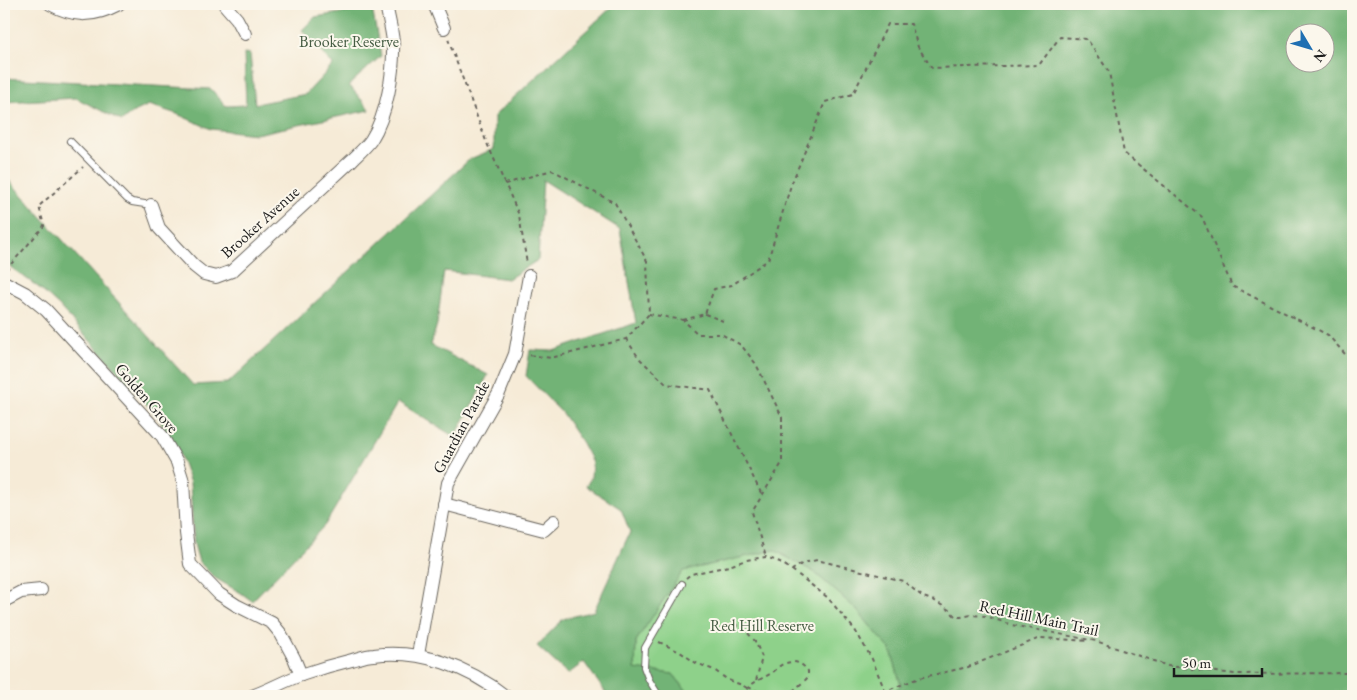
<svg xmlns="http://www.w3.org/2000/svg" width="1357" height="700" font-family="'EB Garamond',serif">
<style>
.green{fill:#8ed18a;stroke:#557653}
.forest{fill:#72b376;stroke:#476849;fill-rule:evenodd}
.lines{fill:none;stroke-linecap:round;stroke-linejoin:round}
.lane-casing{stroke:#68645d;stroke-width:8}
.street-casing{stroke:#68645d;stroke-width:14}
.path{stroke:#68645d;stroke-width:2;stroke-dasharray:4 4;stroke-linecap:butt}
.lane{stroke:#fff;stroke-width:6}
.street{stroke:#fff;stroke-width:12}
.labels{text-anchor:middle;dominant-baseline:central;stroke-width:4;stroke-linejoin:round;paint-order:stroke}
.park-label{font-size:16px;fill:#445b42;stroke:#fbf7ec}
.street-label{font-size:16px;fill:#1c1c1c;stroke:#fbf7ec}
</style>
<rect width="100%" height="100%" fill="#fbf7ec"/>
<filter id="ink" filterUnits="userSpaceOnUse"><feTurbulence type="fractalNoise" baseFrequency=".02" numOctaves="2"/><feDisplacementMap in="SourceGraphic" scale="10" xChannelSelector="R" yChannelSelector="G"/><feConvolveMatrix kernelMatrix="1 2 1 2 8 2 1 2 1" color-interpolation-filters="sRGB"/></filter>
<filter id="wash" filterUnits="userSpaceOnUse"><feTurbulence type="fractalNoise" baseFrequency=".0096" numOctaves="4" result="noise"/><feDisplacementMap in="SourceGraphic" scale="20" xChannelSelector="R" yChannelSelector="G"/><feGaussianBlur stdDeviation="1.12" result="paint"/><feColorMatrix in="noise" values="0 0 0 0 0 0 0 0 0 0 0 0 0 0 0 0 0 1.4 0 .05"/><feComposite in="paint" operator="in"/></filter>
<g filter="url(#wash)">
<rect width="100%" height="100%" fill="#f6ebd7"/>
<polygon class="green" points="774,550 814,572 855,608 891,650 901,685 889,696 691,696 673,674 635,670 636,641 682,571"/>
<g class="forest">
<path d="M615 4H1353V696H889L901 685 891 650 855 608 814 572 774 550 683 571 636 641 635 669 673 674 691 696H608L584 662 568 674 537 646 563 619 594 611 630 532 621 509 586 486 591 478 592 462 582 443 562 413 526 376 530 350 553 351 636 323 620 229 543 180 538 260 508 279 444 271 437 324 431 345 488 375 455 437 398 402 325 525 252 601 241 593 215 578 199 562 194 544 190 483 179 452 158 417 59 306 38 287 9 266H4V175L193 385 228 383 470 159 494 149V116ZM1294 32H1324V62H1294Z"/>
<polygon points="372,8 381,56 349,85 370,110 256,134 211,129 177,114 149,105 132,113 122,121 76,98 4,102 4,78 211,89 226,106 246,105 244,53 250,54 255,104 306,94 333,65 302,30 315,17"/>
</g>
</g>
<g filter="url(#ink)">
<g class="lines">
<defs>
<g id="lane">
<polyline points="70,141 127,199 132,202 151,205"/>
<polyline points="659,696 649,680 644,667 645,648 682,584"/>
</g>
<g id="street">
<path d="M50 4C75 18 94 17 119 4"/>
<polyline points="224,4 237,19 245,34"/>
<polyline points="434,4 444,28"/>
<path d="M151 205 159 228 194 266 204 274 216 277 232 271 352 160C358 154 366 147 371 140 387 115 394 72 393 42 392 30 388 16 386 4"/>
<polyline points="4,282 25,293 46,310 162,436 177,462 183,481 186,533 190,564 219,594 236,605 272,623 281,634 294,658 301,675"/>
<polyline points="444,504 544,530 554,521"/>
<polyline points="4,601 21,592 41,590"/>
<polyline points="418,655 448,483 499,393 515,354 529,276"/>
<path d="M252 696C269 690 284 681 301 675 318 669 335 664 352 660 359 658 367 655 374 655 420 649 469 667 505 696"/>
</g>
</defs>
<use href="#lane" class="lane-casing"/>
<use href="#street" class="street-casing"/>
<g class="path">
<polyline points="448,39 486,141 519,215 527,264"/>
<polyline points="505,184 552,170 615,203 647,261 649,314 626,339 551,358 528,355"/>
<polyline points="6,270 44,226 39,206 83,167"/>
<polyline points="649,314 683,320 698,334 721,334 741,345 756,364 782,417 782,463 752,512 766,557"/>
<polyline points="705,314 723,321"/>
<polyline points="683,320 705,314 714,289 732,285 768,260 791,185 825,102 853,94 888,24 911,24 918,47 932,68 1039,65 1060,37 1087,39 1109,72 1124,153 1202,217 1232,286 1328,335 1353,363"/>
<polyline points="626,339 639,358 666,384 710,390 762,495"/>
<polyline points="792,570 827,597 855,630 872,659 885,691"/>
<polyline points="686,578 691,574 729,566 746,560 766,557 780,562 792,570 803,563 817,560 903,581 923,597 935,601 949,610 956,617 961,617 971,615 986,616 1012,625 1096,641 1168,666 1234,674 1353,673"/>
<polyline points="735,624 745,630 755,641 762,657 756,681"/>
<polyline points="659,642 680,652 696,663 714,670 728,680 742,685 747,688"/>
<polyline points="748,687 768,696"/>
<path d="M742 696C749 683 758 681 770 674 775 672 778 666 783 664 794 660 801 662 808 671V677C802 684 794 689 788 696"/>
<polyline points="876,696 883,692 919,678 968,667 1040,638 1089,641"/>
</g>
<use href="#lane" class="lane"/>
<use href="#street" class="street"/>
</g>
</g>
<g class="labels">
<g class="park-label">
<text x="349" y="41">Brooker Reserve</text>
<text x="762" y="625">Red Hill Reserve</text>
</g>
<g class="street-label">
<text transform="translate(260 222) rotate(-42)">Brooker Avenue</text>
<text transform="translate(147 398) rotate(49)">Golden Grove</text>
<text transform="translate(461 427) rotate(-62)">Guardian Parade</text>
<text transform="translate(1039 618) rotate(12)">Red Hill Main Trail</text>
</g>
</g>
<rect width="1357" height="700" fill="none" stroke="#fbf7ec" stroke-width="20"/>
<g transform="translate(1310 48) rotate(128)"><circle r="24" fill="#fbf7ec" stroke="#a29f99"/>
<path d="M0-4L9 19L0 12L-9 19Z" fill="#1f6fb2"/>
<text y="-8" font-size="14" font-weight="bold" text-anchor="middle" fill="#1c1c1c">N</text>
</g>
<path d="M1174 668v8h88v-8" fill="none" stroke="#1c1c1c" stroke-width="2.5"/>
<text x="1182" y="668" font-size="15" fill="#1c1c1c" stroke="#fbf7ec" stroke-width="4" paint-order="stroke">50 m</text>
</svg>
